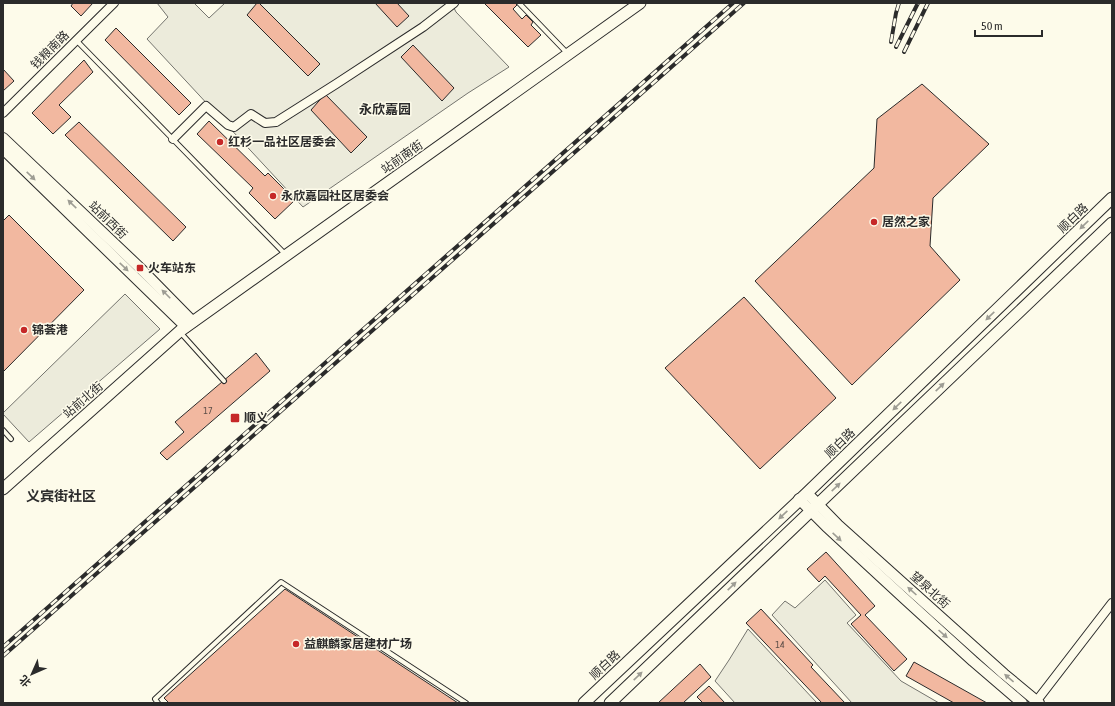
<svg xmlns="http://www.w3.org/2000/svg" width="1115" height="706" font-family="'Asap Condensed','Noto Sans SC',sans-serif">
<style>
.green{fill:#ecebdb;stroke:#74746e}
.building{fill:#f2b8a0;stroke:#2b2b2b}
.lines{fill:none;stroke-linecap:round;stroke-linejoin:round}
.service-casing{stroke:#2b2b2b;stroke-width:6}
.minor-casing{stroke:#2b2b2b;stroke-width:10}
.tertiary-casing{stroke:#2b2b2b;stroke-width:12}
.secondary-casing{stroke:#2b2b2b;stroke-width:13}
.service{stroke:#fdfbea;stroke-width:4}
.minor{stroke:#fdfbea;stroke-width:8}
.tertiary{stroke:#fdfbea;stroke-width:10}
.secondary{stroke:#fdfbea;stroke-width:11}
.rail-casing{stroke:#2b2b2b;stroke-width:4}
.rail{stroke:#fdfbea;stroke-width:2.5;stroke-dasharray:8;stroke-linecap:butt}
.oneway{fill:#9e9d94}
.poi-dot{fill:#c62828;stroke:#fdfbea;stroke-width:1.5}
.labels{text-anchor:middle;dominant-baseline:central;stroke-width:3;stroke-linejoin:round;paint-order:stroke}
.number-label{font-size:10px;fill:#5d4e48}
.street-label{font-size:12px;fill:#2b2b2b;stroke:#fdfbea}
.poi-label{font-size:12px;font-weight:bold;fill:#2b2b2b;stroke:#fdfbea;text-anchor:start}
.neighbourhood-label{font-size:13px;font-weight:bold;fill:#2b2b2b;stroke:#fdfbea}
.quarter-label{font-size:14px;font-weight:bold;fill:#2b2b2b;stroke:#fdfbea}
</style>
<rect width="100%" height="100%" fill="#fdfbea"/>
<g class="green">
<polygon points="157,3 194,3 209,18 225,3 460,3 454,8 456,12 509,67 468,93 303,207 147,39 168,17"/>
<polygon points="125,294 160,329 29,442 3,414 3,413"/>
<polygon points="825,580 856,615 847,623 901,681 939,703 852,703 772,615 785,601 795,608"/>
<polygon points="748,629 817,703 735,703 715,681 729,660"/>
</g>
<g class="building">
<polygon points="73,3 93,3 81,16 71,6"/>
<polygon points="257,3 259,3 320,64 308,76 247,15"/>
<polygon points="375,3 397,3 409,16 397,27"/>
<polygon points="484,3 515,3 517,5 513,9 522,19 526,15 533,22 531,25 541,35 528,47"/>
<polygon points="116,28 191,103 179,115 105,40"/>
<polygon points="413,45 454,88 442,101 401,57"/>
<polygon points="84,60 93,72 59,105 71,117 53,134 32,113"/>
<polygon points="3,69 14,81 3,91"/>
<polygon points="922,84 989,144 933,198 930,246 960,280 852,385 755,281 874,168 877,119"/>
<polygon points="325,94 367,137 351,153 311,110"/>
<polygon points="209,121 265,176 268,173 295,200 275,219 249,193 253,188 197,134"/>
<polygon points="79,122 186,227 173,241 65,135"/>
<polygon points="9,215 84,290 4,371 3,370 3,221"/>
<polygon points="744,297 836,398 760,469 665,368"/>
<polygon points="256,353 270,371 167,460 160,453 184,432 175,422"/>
<polygon points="826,552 875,606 865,615 907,659 894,671 851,624 861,615 825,576 819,582 807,569"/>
<polygon points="285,589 458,703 169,703 164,698"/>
<polygon points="761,609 813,665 811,667 845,703 822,703 746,623"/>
<polygon points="914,662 987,703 954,703 906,676"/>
<polygon points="700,664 711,677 683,703 658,703"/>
<polygon points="709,686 725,703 703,703 697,697"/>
</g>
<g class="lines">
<defs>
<g id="service">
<polyline points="519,3 568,54"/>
<polyline points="76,40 286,255"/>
<polyline points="180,332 224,381"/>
<polyline points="3,430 11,439"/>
<polyline points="158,703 155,699 281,582 466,703"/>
</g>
<g id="minor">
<polyline points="3,113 114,3"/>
<polyline points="173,139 206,106 228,125 234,127 251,114 265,123 276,122 336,84 423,27 454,3"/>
<polyline points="1035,703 1112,603"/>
</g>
<g id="tertiary">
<polyline points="3,138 140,268 193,322"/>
<polyline points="3,149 186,327"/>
<polyline points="807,493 838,525 1004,674 1039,703"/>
<polyline points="799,499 826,526 905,599 973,661 1022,703"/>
</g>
<g id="secondary">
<polyline points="3,489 180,331 640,3"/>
<polyline points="584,703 807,493 1112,198"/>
<polyline points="610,703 1112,223"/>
</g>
</defs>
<use href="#service" class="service-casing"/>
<use href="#minor" class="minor-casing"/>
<use href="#tertiary" class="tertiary-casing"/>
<use href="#secondary" class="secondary-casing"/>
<use href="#service" class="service"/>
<use href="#minor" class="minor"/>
<use href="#tertiary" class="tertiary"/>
<use href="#secondary" class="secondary"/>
<defs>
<g id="rail">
<polyline points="891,42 896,13 899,3"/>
<polyline points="896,47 918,3"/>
<polyline points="904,52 928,3"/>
<polyline points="3,647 733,3"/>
<polyline points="3,656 744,3"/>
</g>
</defs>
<use href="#rail" class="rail-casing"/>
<use href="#rail" class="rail"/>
</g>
<defs><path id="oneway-solid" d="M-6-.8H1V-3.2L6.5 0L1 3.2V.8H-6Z"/></defs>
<g class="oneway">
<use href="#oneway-solid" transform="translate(31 176) rotate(44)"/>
<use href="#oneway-solid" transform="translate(72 204) rotate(-136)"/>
<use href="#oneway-solid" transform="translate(1084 225) rotate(136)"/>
<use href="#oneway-solid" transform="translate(124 267) rotate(44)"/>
<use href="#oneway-solid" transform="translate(166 294) rotate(-135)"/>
<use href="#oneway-solid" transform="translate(990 316) rotate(136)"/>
<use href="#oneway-solid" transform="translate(940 387) rotate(-44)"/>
<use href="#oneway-solid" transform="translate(897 406) rotate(136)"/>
<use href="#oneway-solid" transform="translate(836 487) rotate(-44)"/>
<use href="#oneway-solid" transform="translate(783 515) rotate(137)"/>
<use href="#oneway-solid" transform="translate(837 537) rotate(43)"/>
<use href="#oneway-solid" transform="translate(732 586) rotate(-44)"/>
<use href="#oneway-solid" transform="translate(912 591) rotate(-138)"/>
<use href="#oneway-solid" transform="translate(943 634) rotate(42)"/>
<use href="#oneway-solid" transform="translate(638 676) rotate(-44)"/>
<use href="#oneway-solid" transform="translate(1009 678) rotate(-140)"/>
</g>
<g class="poi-dot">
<circle cx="220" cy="142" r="4"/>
<circle cx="273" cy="196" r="4"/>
<circle cx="874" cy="222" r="4"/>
<rect x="136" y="264" width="8" height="8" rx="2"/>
<circle cx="24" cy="330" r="4"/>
<rect x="230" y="413" width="10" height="10" rx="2"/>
<circle cx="296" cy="644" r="4"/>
</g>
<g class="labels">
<g class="number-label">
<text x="208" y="410">17</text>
<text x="780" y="644">14</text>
</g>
<g class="street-label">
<text transform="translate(50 50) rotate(-45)">钱粮南路</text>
<text transform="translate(402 157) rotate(-35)">站前南街</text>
<text transform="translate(1073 218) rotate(-44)">顺白路</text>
<text transform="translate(108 220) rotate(44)">站前西街</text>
<text transform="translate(83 400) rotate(-41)">站前北街</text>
<text transform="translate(840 443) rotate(-44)">顺白路</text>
<text transform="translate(930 590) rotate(42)">望泉北街</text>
<text transform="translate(605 665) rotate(-43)">顺白路</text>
</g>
<g class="poi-label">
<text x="228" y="142">红杉一品社区居委会</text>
<text x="281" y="196">永欣嘉园社区居委会</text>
<text x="882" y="222">居然之家</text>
<text x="148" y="268">火车站东</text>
<text x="32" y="330">锦荟港</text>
<text x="244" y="418">顺义</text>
<text x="304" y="644">益麒麟家居建材广场</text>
</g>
<g class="neighbourhood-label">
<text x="385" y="109">永欣嘉园</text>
</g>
<g class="quarter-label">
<text x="61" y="496">义宾街社区</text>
</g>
</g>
<rect width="1115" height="706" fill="none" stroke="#2b2b2b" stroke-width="8"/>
<g transform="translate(32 674) rotate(225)" stroke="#fdfbea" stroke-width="3" paint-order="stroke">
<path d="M0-3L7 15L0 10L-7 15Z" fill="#2b2b2b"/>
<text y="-6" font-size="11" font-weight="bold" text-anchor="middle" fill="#2b2b2b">北</text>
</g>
<path d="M975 30v6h67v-6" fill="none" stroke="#2b2b2b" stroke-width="2"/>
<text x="981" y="30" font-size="12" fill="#2b2b2b" stroke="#fdfbea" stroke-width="3" paint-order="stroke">50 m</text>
</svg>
